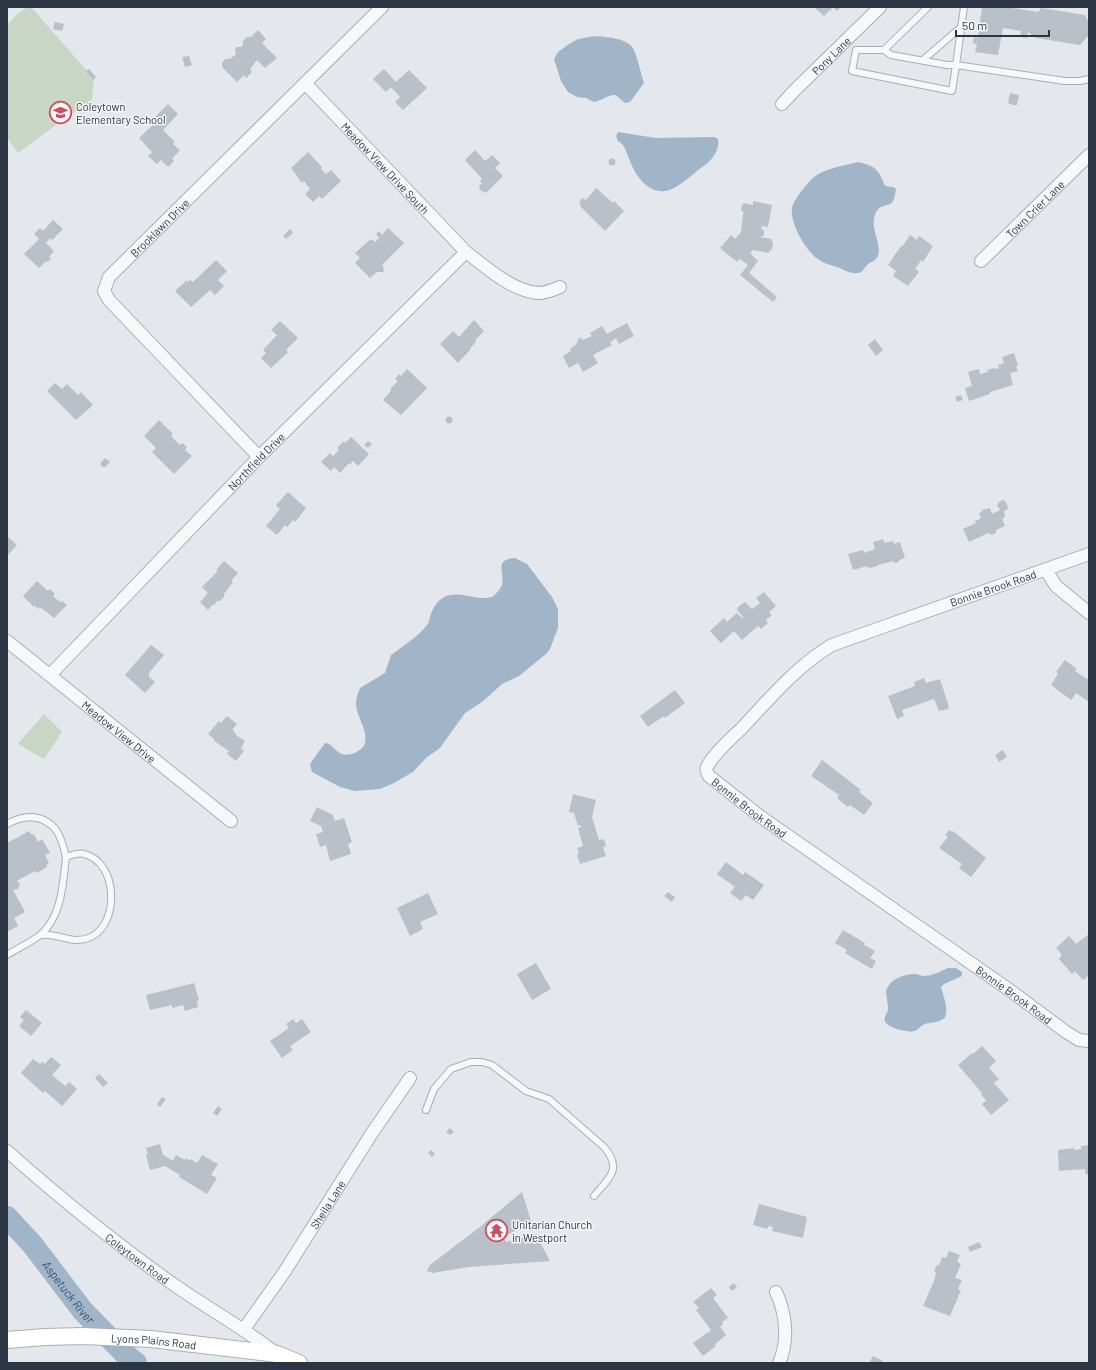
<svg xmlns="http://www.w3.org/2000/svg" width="1096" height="1370" font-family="Barlow,sans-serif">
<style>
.green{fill:#c9d5c5}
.water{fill:#a1b5c9}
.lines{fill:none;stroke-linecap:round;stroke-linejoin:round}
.river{stroke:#a1b5c9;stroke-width:22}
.building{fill:#bbc0c8}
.lane-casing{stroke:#a9aeb5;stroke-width:8}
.street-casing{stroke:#a9aeb5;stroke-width:14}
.secondary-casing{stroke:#a9aeb5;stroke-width:18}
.lane{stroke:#f7f8f9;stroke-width:6}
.street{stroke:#f7f8f9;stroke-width:12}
.secondary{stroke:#fff;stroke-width:16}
.labels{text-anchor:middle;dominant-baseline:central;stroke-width:3;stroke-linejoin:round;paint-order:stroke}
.street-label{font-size:11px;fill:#2c3543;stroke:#f4f6f8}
.poi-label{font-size:11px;fill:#2c3543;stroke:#f4f6f8;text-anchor:start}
.water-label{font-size:12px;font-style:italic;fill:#385475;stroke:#f4f6f8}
</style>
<rect width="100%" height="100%" fill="#e4e7eb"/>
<g class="green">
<polygon points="28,7 31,7 94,79 92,99 53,127 18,153 7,138 7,25 17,14"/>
<polygon points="44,714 62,732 44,759 18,744"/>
</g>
<g class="water">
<path d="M595 36C605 37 627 38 633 48 637 55 641 74 644 83L630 102 625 103C622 101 619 97 615 95 610 94 600 101 594 102L586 98 577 97 568 92 561 81 554 59 558 52 569 44 578 39Z"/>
<path d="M618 132 656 138 714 137 718 139C720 149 713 159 705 165 695 172 686 181 676 187 654 200 637 180 630 161 627 154 625 144 618 141L616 136Z"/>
<path d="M858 162C876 166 879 170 885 186L893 187 896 189C895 193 895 198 893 201 890 208 879 202 875 215 869 229 885 248 876 259 874 261 871 262 868 264 864 268 863 273 857 273 850 274 843 269 837 267 829 265 821 262 815 257 804 247 790 223 792 208 793 201 807 183 813 178 825 168 843 166 858 162Z"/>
<path d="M515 558 527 564 552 597 558 609V628L550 649 546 654 519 676 502 684 482 702 465 713 440 748 426 758 413 772 392 784 380 789 355 791 340 787 312 772 310 765 312 761 325 743C332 744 333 748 338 752 346 758 358 753 364 746 370 731 356 718 356 703 356 698 358 693 360 688L385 673 391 655 394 653C404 645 420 635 427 625 429 623 429 620 430 617 433 607 439 597 450 595 464 592 478 601 492 597 496 594 500 590 502 585 505 571 493 560 515 558Z"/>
<path d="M948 968H956L962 972V976L944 984 941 987C943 995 949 1009 945 1017 941 1023 931 1022 925 1024 921 1025 919 1029 915 1031 909 1033 889 1028 886 1023 882 1017 888 1014 888 1009 888 1003 886 996 886 990 891 979 903 974 915 974 918 974 921 976 924 976 932 976 941 971 948 968Z"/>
</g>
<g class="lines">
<path class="river" id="s1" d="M7 1217 32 1244 83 1311 127 1356 136 1363"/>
</g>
<g class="building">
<polygon points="814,7 841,7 837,11 833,7 831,9 832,10 831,11 830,10 824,16"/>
<polygon points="982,7 1006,7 1038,12 1041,8 1085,15 1089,23 1089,35 1080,45 1036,38 1028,32 1027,38 1020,37 1021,31 1003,28 998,55 975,52 977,44 973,43 974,37 978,38"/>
<polygon points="55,22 64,24 62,31 53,29"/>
<polygon points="258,30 266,39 262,43 277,58 265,68 257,60 250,69 252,72 246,78 244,75 237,82 222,67 222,63 225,59 230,59 236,54 235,49 237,47 241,47 243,45 243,41 247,37 251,37"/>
<polygon points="189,56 192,65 185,67 182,57"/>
<polygon points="89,69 96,77 93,80 86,71"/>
<polygon points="384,69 396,82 409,70 427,88 403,110 395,102 400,97 391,87 386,92 373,79"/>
<polygon points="1010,93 1019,95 1017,105 1013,105 1008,103"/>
<polygon points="91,101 93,104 83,110 81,107"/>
<polygon points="168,104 178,114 163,130 175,142 173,144 180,150 172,159 174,161 168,167 161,160 157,164 148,156 152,152 139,138 155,123 152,120"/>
<polygon points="475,150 485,161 492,155 500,163 495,168 503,176 486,193 480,190 479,186 482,183 480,181 482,179 465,160"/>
<polygon points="308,152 322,167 321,169 326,174 331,170 341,181 322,199 319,196 313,202 305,194 310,189 304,181 302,183 291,168"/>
<circle cx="612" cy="162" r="3.5"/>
<polygon points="596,188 613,203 614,201 624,211 605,231 580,206 581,205 579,203 582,198 586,200"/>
<polygon points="753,201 772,205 768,227 762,226 761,228 764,231 764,235 760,237 771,239 773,243 772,249 768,253 753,250 750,253 758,261 749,273 777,297 773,302 740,275 748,265 740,259 737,262 720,248 731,235 735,239 741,232 743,214 744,213 741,210 742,205 745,203 753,205"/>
<polygon points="53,220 63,229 52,240 50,238 46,243 54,251 49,257 51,259 47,262 46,261 39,268 24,254 39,239 34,234 40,228 43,231"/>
<polygon points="388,228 404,243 382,265 384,269 383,272 377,272 370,278 355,263 360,258 355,253 371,239 375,242 379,238 376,234 379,231 382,235"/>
<polygon points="290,229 293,233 286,239 283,236"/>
<polygon points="910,235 917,240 919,236 933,246 923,262 921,260 915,269 919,272 908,286 893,276 896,271 888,265 901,246 902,247"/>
<polygon points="216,260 227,271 218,280 224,286 215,295 210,290 191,307 175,291 187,280 188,282 190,280 193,282"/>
<polygon points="474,320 484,331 475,340 476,342 470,348 471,349 458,363 440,344 453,331 459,337"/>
<polygon points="280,321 298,338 286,350 288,352 271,368 261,358 266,353 263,350 277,335 271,330"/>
<polygon points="627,323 634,336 619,344 616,338 610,342 612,345 593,355 598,363 583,372 578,363 569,368 563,356 571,351 570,349 577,344 576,343 578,342 577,340 581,337 582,340 585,339 592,336 590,333 602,326 607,334"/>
<polygon points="875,339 883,350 876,356 868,345"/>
<polygon points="1014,353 1018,366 1016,367 1018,371 1010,373 1013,385 990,392 990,394 969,401 965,388 972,386 968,372 979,369 980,374 988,372 987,370 994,368 995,369 999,368 998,365 1004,363 1002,357"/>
<polygon points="407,369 427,388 401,415 383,400 391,391 390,389 398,381 395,379 399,374 401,376"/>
<polygon points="55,383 62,389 67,384 78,395 81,392 93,405 76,420 47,391"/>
<polygon points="961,395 963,400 957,402 955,397"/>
<circle cx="449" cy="420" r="3.5"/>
<polygon points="159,420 173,434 171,436 180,445 182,443 187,447 185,450 192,456 174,474 152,452 156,448 144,436"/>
<polygon points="351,437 369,454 358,466 353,461 350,464 348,464 340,473 334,467 331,471 321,462 330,453 333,456 339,450 337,448 344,441 345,443"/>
<polygon points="368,441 372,444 368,448 364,445"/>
<polygon points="105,458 110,462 104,468 100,464"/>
<polygon points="288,492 306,508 295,522 293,520 287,527 285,525 277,535 266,526 280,509 276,505"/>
<polygon points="1003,500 1005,501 1008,507 1007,510 1004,511 1005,515 1004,518 1002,519 1005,526 996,530 996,533 991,535 988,533 969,542 963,529 976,523 975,521 981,518 979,513 982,512 982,510 990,508 992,514 1000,510 997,505 999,502"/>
<polygon points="7,536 17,545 7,556"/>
<polygon points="883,539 884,543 893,541 894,544 900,542 905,558 899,560 899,562 894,563 893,561 878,565 878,566 870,568 870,567 867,568 867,566 853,570 848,554 863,550 864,553 875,549 873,542"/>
<polygon points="224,561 238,573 231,581 233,582 224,594 224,597 220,601 217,601 214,605 213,604 208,610 200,602 208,593 202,587 218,571 216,570"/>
<polygon points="37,581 48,591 50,589 55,594 53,596 60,602 62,601 67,605 54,618 40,607 38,609 35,606 34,607 23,596"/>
<polygon points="764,592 776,606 769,612 772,615 766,620 768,623 761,629 758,626 742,640 734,631 721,643 710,631 724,618 727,622 737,613 742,618 743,617 737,610 738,607 745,602 752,609 760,603 756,598"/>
<polygon points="151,645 164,655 149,673 149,677 155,682 145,693 125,675"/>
<polygon points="1065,660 1077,669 1075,671 1087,679 1089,676 1089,702 1076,693 1071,700 1051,685 1058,674 1056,672"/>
<polygon points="924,678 926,683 940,679 949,707 948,709 939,711 934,699 902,710 904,716 897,719 888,696 915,686 914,682"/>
<polygon points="675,690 685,703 665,718 664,716 648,727 640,716"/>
<polygon points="227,716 237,724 232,730 233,730 236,735 245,741 241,748 244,751 236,761 227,754 229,751 214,741 215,740 208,734 219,721 221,723"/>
<polygon points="1003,750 1007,757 999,762 995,755"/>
<polygon points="822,760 861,790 859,792 873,803 864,815 850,805 848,807 837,798 839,795 811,776"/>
<polygon points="573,794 596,800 592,817 599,840 604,839 606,846 603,847 606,856 580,864 577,855 579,854 577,848 583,846 578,828 581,827 581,825 578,826 574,813 569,812"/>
<polygon points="317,807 333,815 335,821 344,818 352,842 348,844 351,854 330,861 326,845 320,847 316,834 323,832 321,826 310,821"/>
<polygon points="949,830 952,832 953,831 986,858 971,877 959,868 962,864 939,848 948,837 945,835"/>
<polygon points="29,831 32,835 34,834 38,842 42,839 50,853 45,855 49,863 46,865 47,867 37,873 35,871 17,881 20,884 18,889 13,890 25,912 14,918 18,926 7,932 7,843"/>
<polygon points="726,862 743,875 745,872 764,885 753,900 746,895 741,901 730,893 735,887 717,874"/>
<polygon points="668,892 675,897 672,902 664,896"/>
<polygon points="428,893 438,914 420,922 423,929 410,936 397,908"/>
<polygon points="843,930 865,943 864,945 875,951 870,958 876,961 872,969 845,953 847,950 835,943"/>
<polygon points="1089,934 1089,975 1083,980 1075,971 1072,974 1059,959 1062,955 1056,948 1069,936 1076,944"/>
<polygon points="536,963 551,989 532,1000 517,974"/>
<polygon points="194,983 199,1000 197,1001 198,1007 185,1011 183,1005 172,1008 172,1005 150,1010 146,995"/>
<polygon points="26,1010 42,1023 31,1036 19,1026 24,1020 20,1017"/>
<polygon points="293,1019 296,1023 302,1019 311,1032 290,1046 293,1050 282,1058 270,1041 289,1028 286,1024"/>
<polygon points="982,1046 996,1061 989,1068 999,1079 994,1083 1009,1100 991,1115 982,1104 986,1101 981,1094 982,1093 958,1065 972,1053 974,1054 974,1053"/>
<polygon points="51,1057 61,1065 52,1075 65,1086 69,1082 77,1089 62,1106 45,1091 43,1093 21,1073 33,1059 40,1064 42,1062 45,1064"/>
<polygon points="99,1074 108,1083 103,1087 95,1078"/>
<polygon points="162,1097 166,1099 160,1107 157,1104"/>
<polygon points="218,1106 222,1109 217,1116 213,1113"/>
<polygon points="450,1128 454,1132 450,1135 446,1132"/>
<polygon points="160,1144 163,1155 173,1161 176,1155 185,1160 186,1158 190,1161 190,1159 197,1163 202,1155 218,1164 211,1175 217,1178 207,1194 179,1177 180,1175 165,1166 150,1170 146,1155 148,1154 146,1148"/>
<polygon points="1089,1145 1089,1176 1085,1173 1085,1169 1059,1171 1058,1150 1074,1148 1074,1150 1081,1149 1081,1146"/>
<polygon points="431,1150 435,1154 432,1157 428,1153"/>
<polygon points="522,1192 531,1221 504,1237 506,1242 536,1234 550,1261 469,1267 433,1273 427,1271 427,1270 430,1265 481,1226"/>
<polygon points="759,1204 807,1217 803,1238 772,1231 773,1227 768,1226 767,1229 753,1225"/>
<polygon points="979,1242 982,1247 970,1252 968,1247"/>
<polygon points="949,1251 960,1255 957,1262 961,1264 955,1278 962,1280 958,1289 961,1290 950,1316 923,1306 934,1281 936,1272 934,1271 937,1265 939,1265 942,1257 946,1258"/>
<polygon points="734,1283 737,1287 732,1291 729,1287"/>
<polygon points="711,1288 717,1295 713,1298 728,1318 722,1322 723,1324 720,1327 726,1335 715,1344 716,1346 703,1356 693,1343 711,1330 696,1310 699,1308 693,1302"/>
<polygon points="873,1356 883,1361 882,1363 869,1363"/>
</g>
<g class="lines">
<defs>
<g id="lane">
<polyline points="928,7 884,50 891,55 947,65 956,65 964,7"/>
<polyline points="884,50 856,50 852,71 952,91 956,65 1065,81 1080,81 1089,79"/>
<polyline points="923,60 960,28"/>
<path d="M7 824C24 815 42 813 56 830 61 837 64 848 66 857"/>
<path d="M7 955C17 949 29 943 39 936 62 918 63 883 66 857 72 855 78 852 84 854 118 862 120 923 91 937 72 946 59 932 40 935"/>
<path d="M426 1110 434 1089 451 1069 471 1062H482L492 1065 526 1091 549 1099 604 1147C623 1169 609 1178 594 1196"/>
</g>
<g id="street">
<path id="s2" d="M305 83 466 252C486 267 513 292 539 293 546 293 553 290 560 287"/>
<path id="s3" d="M782 104 795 90 880 7"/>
<path id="s4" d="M981 261 1089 155"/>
<path id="s5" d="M259 457 109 300 104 291 109 277 382 7"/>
<path id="s6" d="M1089 554 832 645C798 665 770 698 743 727 731 739 716 751 708 765 705 769 707 772 709 776L761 817 1011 991 1066 1032 1079 1040 1089 1041"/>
<polyline points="1046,570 1056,586 1089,613"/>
<path id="s7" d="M7 641 231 821"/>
<path id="s8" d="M50 675 259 457 466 252"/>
<path id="s9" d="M7 1151C60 1198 115 1243 173 1284 207 1308 244 1328 277 1354"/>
<path d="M776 1292C786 1313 789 1341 779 1363"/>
<path id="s10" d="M244 1329 285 1271 372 1133 410 1078"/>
</g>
<g id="secondary">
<path id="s11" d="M7 1340 45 1337 83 1336 151 1339 277 1354 299 1363"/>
</g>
</defs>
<use href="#lane" class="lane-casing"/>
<use href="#street" class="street-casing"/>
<use href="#secondary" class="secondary-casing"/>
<use href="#lane" class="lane"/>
<use href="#street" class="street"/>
<use href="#secondary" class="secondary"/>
</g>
<defs>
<symbol id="school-ring" viewBox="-11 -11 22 22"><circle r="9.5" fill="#f4f6f8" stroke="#c95064" stroke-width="1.5"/><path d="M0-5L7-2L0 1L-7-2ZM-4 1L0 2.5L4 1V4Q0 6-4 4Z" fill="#c95064"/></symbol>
<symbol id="temple-ring" viewBox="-11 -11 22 22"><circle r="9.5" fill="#f4f6f8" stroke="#c95064" stroke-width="1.5"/><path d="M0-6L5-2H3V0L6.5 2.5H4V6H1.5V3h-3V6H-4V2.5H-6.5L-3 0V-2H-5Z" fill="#c95064"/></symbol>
</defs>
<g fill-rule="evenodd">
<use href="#school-ring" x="48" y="100" width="25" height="25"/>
<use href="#temple-ring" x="484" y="1218" width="25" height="25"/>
</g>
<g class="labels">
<g class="street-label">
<text stroke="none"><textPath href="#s3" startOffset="69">Pony Lane</textPath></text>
<text stroke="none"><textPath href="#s2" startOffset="117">Meadow View Drive South</textPath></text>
<text stroke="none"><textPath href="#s4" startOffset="75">Town Crier Lane</textPath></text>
<text stroke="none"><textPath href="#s5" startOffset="313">Brooklawn Drive</textPath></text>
<text stroke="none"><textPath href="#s8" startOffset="297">Northfield Drive</textPath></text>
<text transform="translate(993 588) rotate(-19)">Bonnie Brook Road</text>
<text stroke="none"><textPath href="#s7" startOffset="144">Meadow View Drive</textPath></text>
<text stroke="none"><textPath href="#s6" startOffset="509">Bonnie Brook Road</textPath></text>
<text stroke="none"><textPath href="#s6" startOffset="833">Bonnie Brook Road</textPath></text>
<text stroke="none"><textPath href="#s10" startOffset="150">Sheila Lane</textPath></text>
<text stroke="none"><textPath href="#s9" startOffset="169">Coleytown Road</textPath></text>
<text stroke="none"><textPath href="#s11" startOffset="147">Lyons Plains Road</textPath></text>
</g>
<g class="poi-label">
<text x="76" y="106">Coleytown<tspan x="76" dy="13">Elementary School</tspan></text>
<text x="512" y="1224">Unitarian Church<tspan x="512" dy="13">in Westport</tspan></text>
</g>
<g class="water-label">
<text stroke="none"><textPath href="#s1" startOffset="97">Aspetuck River</textPath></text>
</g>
</g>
<rect width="1096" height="1370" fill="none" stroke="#2c3543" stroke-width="16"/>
<path d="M956 30v6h93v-6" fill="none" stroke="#2c3543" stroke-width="2"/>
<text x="962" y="30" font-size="12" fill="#2c3543" stroke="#f4f6f8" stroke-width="3" paint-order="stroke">50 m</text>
</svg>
